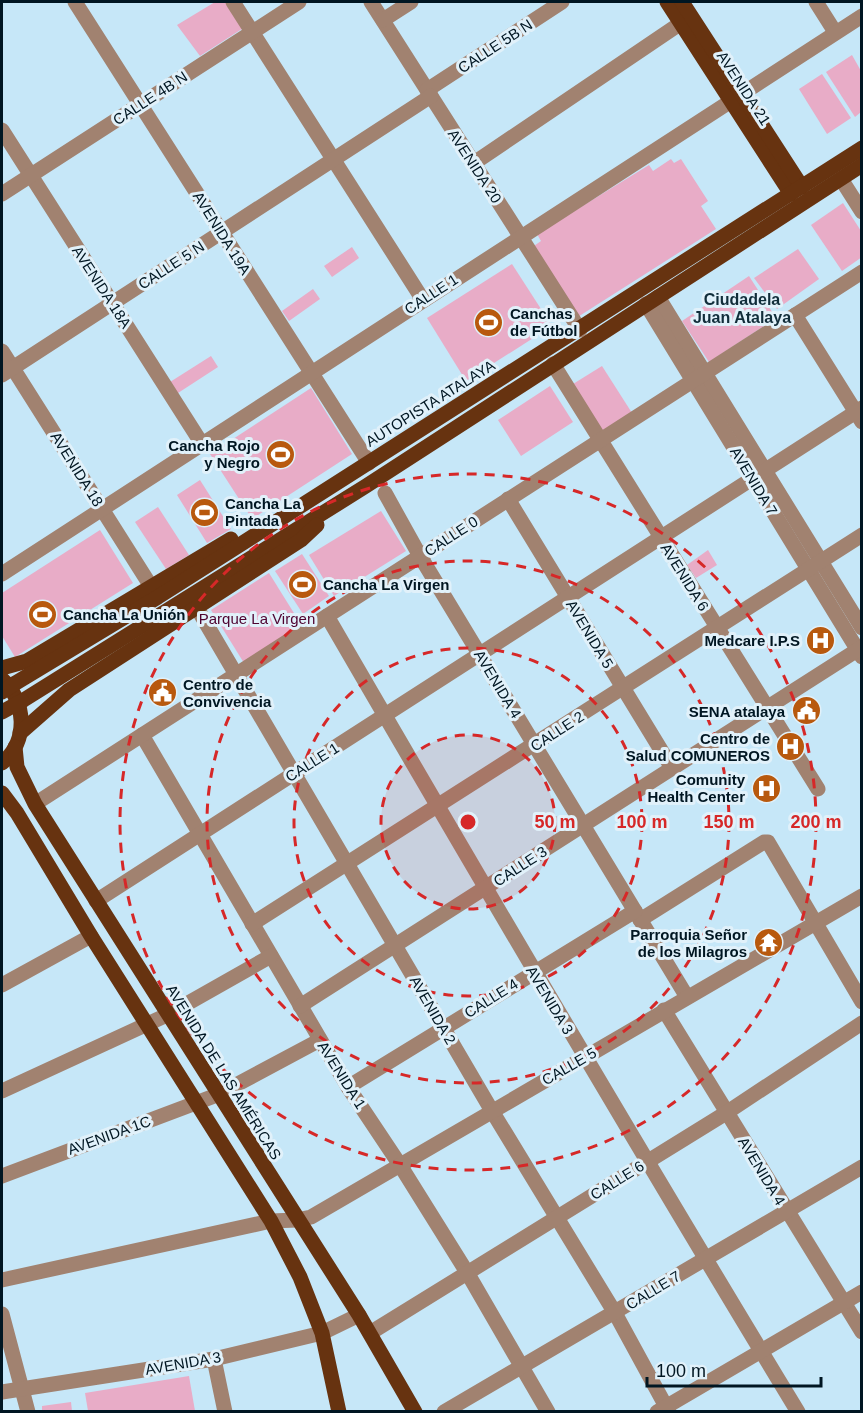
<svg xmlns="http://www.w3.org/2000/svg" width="863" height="1413" font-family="Arial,sans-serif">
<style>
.green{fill:#e8acc7}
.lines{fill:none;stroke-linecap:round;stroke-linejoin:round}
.minor{stroke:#a18270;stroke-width:15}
.major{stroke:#673310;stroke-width:15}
.major-bridge{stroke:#673310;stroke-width:15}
.ring{fill:none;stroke:#d62828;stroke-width:3;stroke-dasharray:10 8}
.labels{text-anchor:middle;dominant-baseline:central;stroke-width:6;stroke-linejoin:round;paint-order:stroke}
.street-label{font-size:15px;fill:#001622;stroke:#e1f1fa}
.poi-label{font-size:15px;font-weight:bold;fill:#001622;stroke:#e1f1fa;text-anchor:end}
.park-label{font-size:15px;fill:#4e0330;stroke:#e1f1fa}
.neighbourhood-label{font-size:16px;font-weight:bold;fill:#112d3a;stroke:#e1f1fa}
.centre{fill:#d62828;stroke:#e1f1fa;stroke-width:3}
.ring-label{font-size:18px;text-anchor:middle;font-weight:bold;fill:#d62828;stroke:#e1f1fa;stroke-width:6;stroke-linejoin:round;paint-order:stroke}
</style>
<rect width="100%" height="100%" fill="#c6e7f8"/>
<g class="green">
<polygon points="215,2 227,2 245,27 200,56 177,25"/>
<polygon points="852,55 861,71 861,112 855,117 826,72"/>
<polygon points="822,74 851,118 827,134 799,89"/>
<polygon points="671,159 674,163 681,159 708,201 701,206 716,229 573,320 531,248 541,241 537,234 649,165 653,171"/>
<polygon points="843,203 861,231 862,257 842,271 811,225"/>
<polygon points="352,247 359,258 332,277 324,266"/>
<polygon points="798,249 819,279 777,309 754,278"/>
<polygon points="512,264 552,326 466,381 427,318"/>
<polygon points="749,276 776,318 709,362 682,321"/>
<polygon points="313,289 320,299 289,321 282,311"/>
<polygon points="211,356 218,367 178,393 170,382"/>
<polygon points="602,366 632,413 601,433 573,384"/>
<polygon points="550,386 573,422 521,456 498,420"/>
<polygon points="311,388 352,454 252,519 210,454"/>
<polygon points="200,480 231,529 207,543 177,495"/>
<polygon points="158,507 189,555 166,569 135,522"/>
<polygon points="381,511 406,551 334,596 309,555"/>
<polygon points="100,530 133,583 15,657 2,636 2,593"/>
<polygon points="708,550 717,565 696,578 687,565"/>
<polygon points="302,554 329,596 303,614 275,571"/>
<polygon points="269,573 302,626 244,663 211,610"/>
<polygon points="189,1376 195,1411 88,1411 85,1393"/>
<polygon points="71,1402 72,1411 42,1411 42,1406"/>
</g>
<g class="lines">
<g class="minor">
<polyline points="75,2 369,463"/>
<polyline points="233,2 423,300"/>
<polyline points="371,2 580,330"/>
<polyline points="816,2 835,32"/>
<polyline points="383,20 411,2"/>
<polyline points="427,90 562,2"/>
<polyline points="2,130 202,444"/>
<polyline points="474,163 681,23"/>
<polyline points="841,179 862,212"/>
<polyline points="2,194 299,2"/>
<polyline points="658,297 862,628"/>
<polyline points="646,304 862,657"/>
<polyline points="795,315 862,422"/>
<polyline points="2,351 152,588"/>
<polyline points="553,364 818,789"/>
<polyline points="2,375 431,96"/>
<polyline points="385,493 420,556 687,997"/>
<polyline points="508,499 672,768"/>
<polyline points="2,574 862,16"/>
<polyline points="197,608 492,1111 615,1313 669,1412"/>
<path d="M327 616C482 883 638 1148 798 1412"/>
<polyline points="142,735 348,1087 400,1165 468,1274 548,1412"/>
<polyline points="41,800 862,272"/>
<polyline points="96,901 862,408"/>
<polyline points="640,920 764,842 768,842 862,1002"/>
<polyline points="252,924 862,535"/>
<polyline points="2,985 91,936"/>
<polyline points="300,1006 862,647"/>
<polyline points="664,1010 862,1332"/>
<polyline points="348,1087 635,911"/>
<polyline points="2,1091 167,1015 271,956"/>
<polyline points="2,1176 217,1095 320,1040"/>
<polyline points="2,1280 271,1221 297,1220 311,1217 862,896"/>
<polyline points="2,1314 28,1412"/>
<polyline points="370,1333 726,1113 862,1023"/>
<polyline points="214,1359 225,1412"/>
<polyline points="2,1392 214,1359 322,1333 359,1315"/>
<polyline points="444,1412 862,1167"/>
<polyline points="657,1412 862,1292"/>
</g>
<g class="major">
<polyline points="667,2 791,194"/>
<polyline points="682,2 802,187"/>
<polyline points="2,668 27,661 231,539"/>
<path d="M2 679C26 701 29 741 2 763"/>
<polyline points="14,684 158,597 862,148"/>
<polyline points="22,701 366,486 862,165"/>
<polyline points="20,733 69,690 301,540 317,525"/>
<polyline points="15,747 17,767 35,804 359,1315 415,1412"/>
<polyline points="2,793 17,813 91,936 271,1221 300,1277 322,1333 339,1412"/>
</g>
<g class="major-bridge">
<polyline points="2,692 14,684"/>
<polyline points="2,712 22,701"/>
</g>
</g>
<circle cx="468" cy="822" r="87" fill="#d62828" fill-opacity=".12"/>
<g class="ring">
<circle cx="468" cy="822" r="87"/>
<circle cx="468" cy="822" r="174"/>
<circle cx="468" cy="822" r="261"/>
<circle cx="468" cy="822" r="348"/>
</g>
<defs>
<symbol id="stadium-disc" viewBox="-11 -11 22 22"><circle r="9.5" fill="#b8590e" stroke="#e1f1fa"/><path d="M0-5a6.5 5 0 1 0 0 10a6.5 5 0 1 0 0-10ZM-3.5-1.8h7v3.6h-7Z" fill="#fff"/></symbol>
<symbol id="hospital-disc" viewBox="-11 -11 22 22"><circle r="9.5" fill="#b8590e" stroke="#e1f1fa"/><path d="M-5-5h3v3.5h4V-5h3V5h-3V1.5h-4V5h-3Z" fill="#fff"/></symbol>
<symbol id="civic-disc" viewBox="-11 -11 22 22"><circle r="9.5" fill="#b8590e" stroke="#e1f1fa"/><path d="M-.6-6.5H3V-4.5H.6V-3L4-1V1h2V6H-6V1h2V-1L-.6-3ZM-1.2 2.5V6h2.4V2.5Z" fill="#fff"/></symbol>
<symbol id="temple-disc" viewBox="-11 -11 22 22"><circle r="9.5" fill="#b8590e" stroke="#e1f1fa"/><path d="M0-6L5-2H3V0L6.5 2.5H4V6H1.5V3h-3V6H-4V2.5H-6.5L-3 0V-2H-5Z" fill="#fff"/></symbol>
</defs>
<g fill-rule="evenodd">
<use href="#stadium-disc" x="472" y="306" width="33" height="33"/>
<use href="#stadium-disc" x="264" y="438" width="33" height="33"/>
<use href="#stadium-disc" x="188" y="496" width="33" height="33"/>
<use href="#stadium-disc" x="286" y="568" width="33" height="33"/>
<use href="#stadium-disc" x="26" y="598" width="33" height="33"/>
<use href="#hospital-disc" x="804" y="624" width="33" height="33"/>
<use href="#civic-disc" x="146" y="676" width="33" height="33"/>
<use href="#civic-disc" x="790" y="694" width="33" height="33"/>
<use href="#hospital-disc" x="774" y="730" width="33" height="33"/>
<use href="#hospital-disc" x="750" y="772" width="33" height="33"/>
<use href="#temple-disc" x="752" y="926" width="33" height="33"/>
</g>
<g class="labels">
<g class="street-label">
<text transform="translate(495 46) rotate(-33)">CALLE 5B N</text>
<text transform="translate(744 88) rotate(57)">AVENIDA 21</text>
<text transform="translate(150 98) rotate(-33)">CALLE 4B N</text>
<text transform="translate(475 166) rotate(57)">AVENIDA 20</text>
<text transform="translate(222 233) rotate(58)">AVENIDA 19A</text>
<text transform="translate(171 265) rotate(-33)">CALLE 5 N</text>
<text transform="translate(102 287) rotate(57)">AVENIDA 18A</text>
<text transform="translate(431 294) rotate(-33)">CALLE 1</text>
<text transform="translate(430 403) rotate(-32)">AUTOPISTA ATALAYA</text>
<text transform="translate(77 469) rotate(58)">AVENIDA 18</text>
<text transform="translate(754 481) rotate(59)">AVENIDA 7</text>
<text transform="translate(451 536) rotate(-33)">CALLE 0</text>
<text transform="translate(685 577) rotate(58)">AVENIDA 6</text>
<text transform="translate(590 634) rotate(59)">AVENIDA 5</text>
<text transform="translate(498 684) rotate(59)">AVENIDA 4</text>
<text transform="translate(557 731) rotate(-33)">CALLE 2</text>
<text transform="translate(312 762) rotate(-32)">CALLE 1</text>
<text transform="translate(520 866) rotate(-33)">CALLE 3</text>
<text transform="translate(491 998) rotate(-32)">CALLE 4</text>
<text transform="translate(550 1000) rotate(59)">AVENIDA 3</text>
<text transform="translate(433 1010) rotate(60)">AVENIDA 2</text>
<text transform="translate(569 1066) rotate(-30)">CALLE 5</text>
<text transform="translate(224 1072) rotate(58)">AVENIDA DE LAS AMÉRICAS</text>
<text transform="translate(342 1075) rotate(58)">AVENIDA 1</text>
<text transform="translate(109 1135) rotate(-20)">AVENIDA 1C</text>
<text transform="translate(762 1171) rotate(59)">AVENIDA 4</text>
<text transform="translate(617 1180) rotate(-32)">CALLE 6</text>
<text transform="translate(653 1290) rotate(-31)">CALLE 7</text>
<text transform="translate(183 1363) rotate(-10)">AVENIDA 3</text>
</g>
<g class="poi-label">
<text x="510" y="313" text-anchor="start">Canchas<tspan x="510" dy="17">de Fútbol</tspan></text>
<text x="260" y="445">Cancha Rojo<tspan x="260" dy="17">y Negro</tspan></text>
<text x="225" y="503" text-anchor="start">Cancha La<tspan x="225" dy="17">Pintada</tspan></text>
<text x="323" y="584" text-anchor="start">Cancha La Virgen</text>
<text x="63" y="614" text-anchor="start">Cancha La Unión</text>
<text x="800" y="640">Medcare I.P.S</text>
<text x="183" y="684" text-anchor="start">Centro de<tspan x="183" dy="17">Convivencia</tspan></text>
<text x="785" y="711">SENA atalaya</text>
<text x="770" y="738">Centro de<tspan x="770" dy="17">Salud COMUNEROS</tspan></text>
<text x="745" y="779">Comunity<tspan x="745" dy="17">Health Center</tspan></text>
<text x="747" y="934">Parroquia Señor<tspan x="747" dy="17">de los Milagros</tspan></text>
</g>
<g class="park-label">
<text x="257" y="618">Parque La Virgen</text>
</g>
<g class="neighbourhood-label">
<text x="742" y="299">Ciudadela<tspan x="742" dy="18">Juan Atalaya</tspan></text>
</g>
</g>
<circle cx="468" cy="822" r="9" class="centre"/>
<g class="ring-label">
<text x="555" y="828">50 m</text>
<text x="642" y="828">100 m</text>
<text x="729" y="828">150 m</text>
<text x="816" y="828">200 m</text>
</g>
<rect width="863" height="1413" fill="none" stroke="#001622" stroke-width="6"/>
<path d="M647 1377v9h174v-9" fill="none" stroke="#001622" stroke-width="3"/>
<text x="656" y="1377" font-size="18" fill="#001622" stroke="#e1f1fa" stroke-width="4.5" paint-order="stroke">100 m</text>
</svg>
